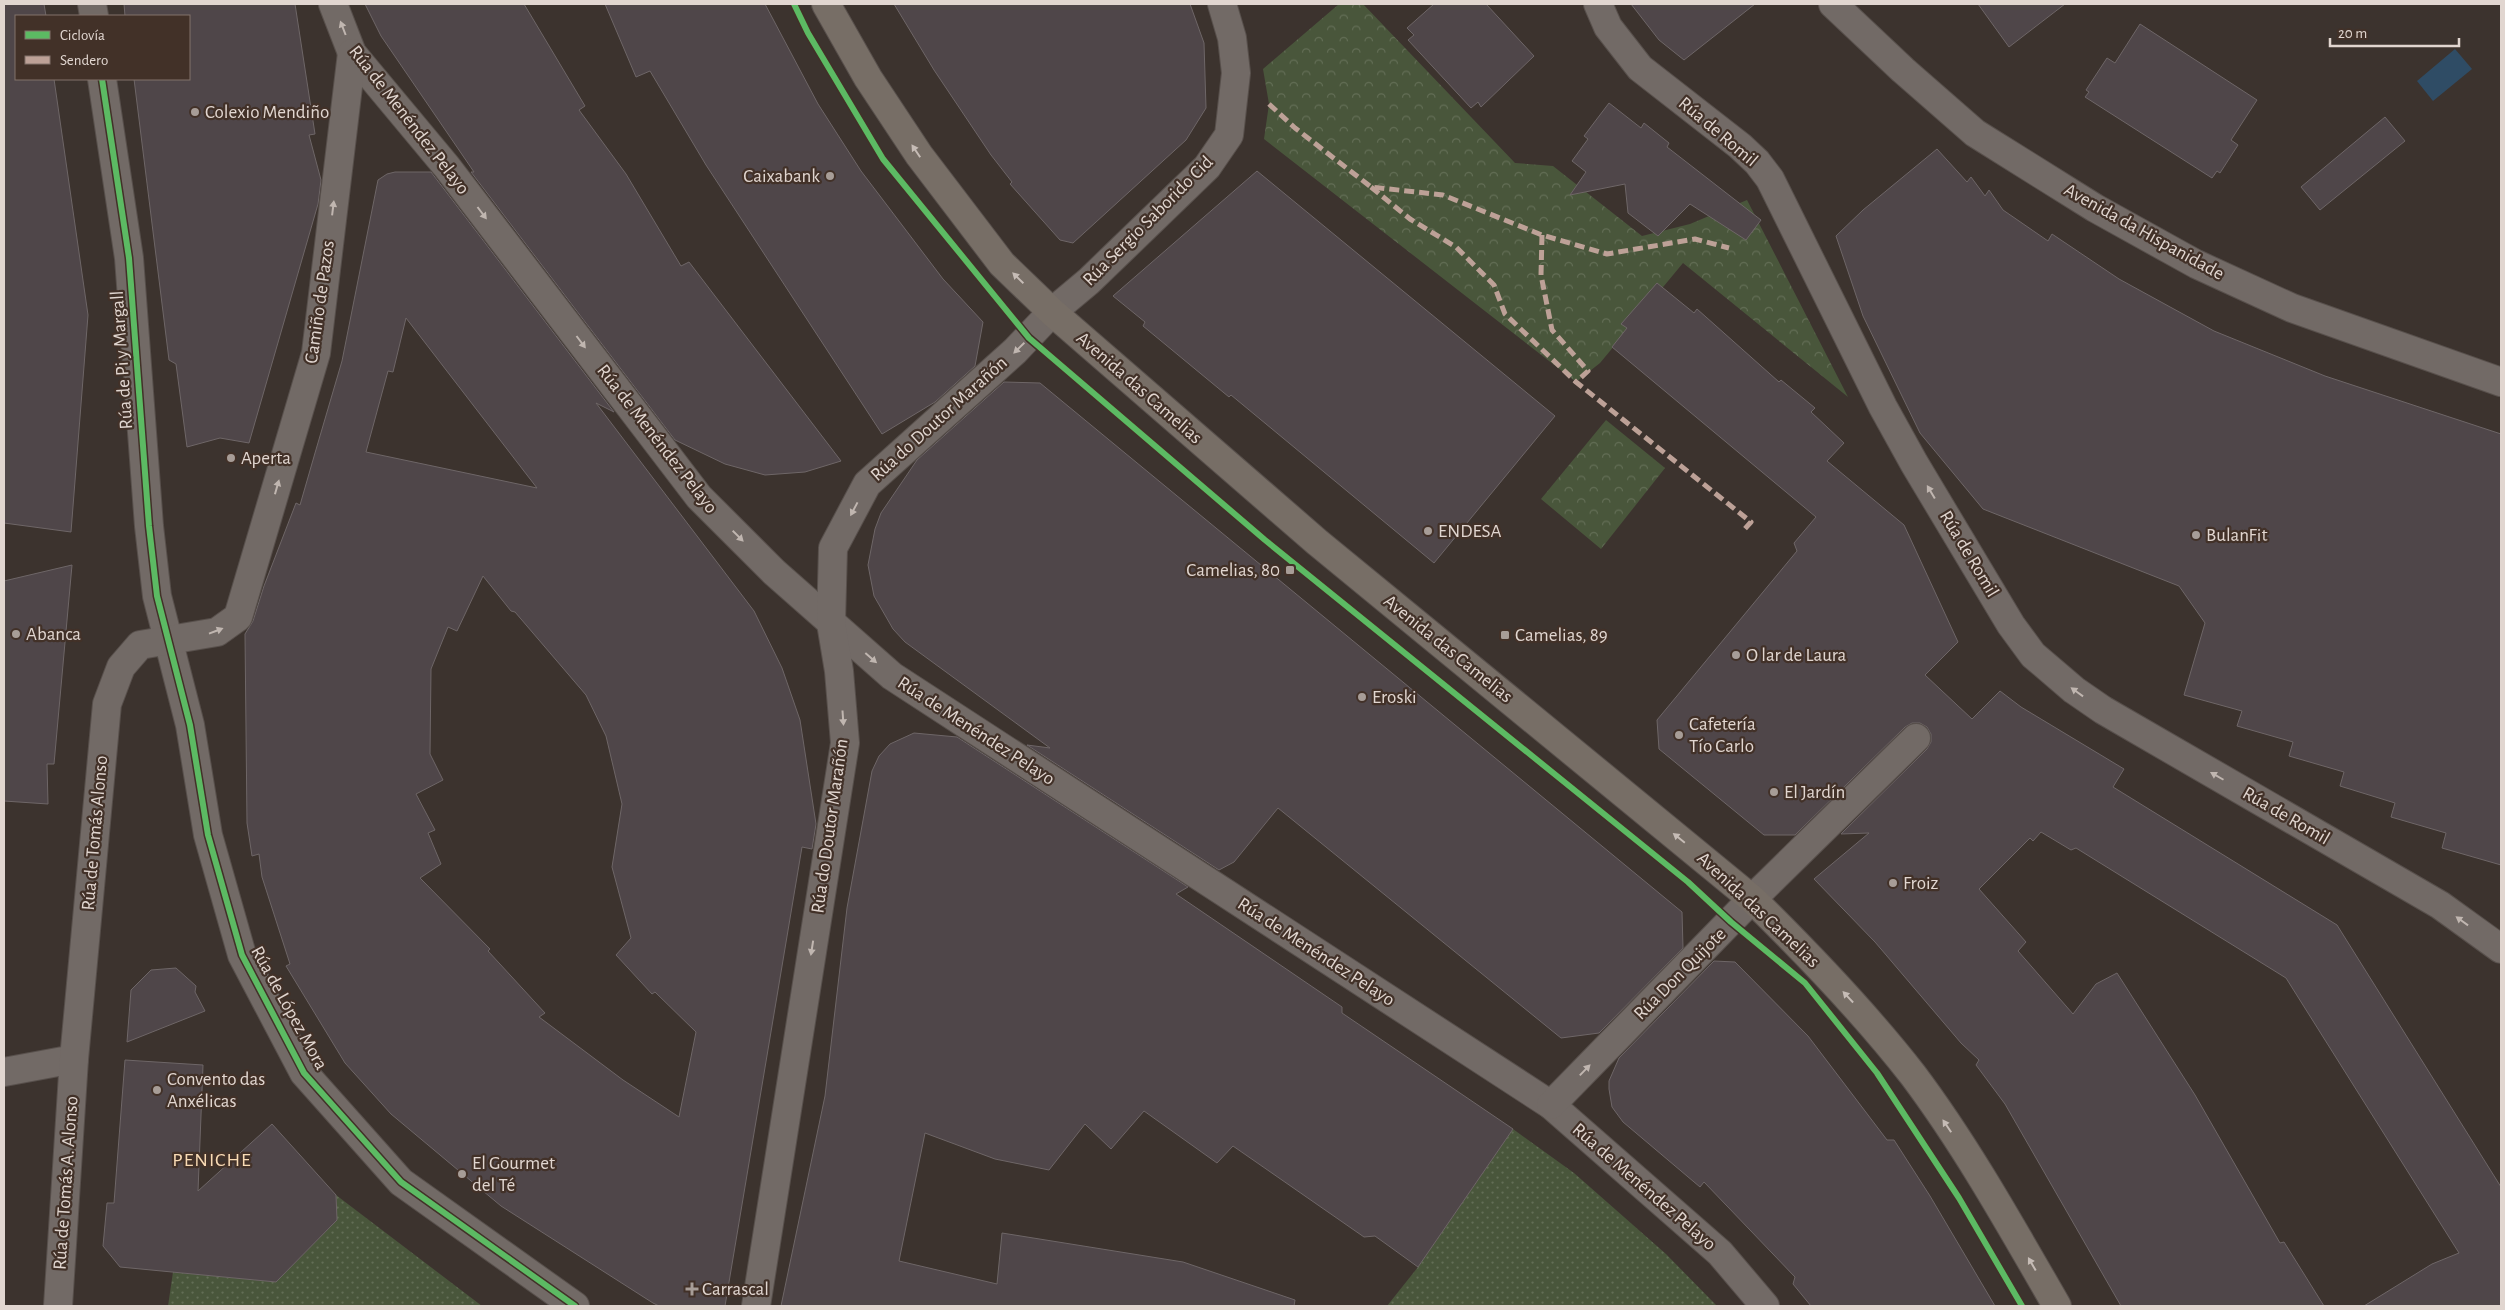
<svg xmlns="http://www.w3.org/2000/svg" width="2505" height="1310" font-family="'Alegreya Sans',sans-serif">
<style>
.park{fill:url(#park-crowns)}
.garden{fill:url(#garden-dots)}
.water{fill:#2f4c65}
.building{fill:#4f4649;stroke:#6e6667;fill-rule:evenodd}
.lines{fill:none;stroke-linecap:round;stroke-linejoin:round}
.minor-casing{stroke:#58504c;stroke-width:30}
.major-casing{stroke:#58504c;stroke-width:30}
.minor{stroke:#726a66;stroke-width:28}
.major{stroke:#776e66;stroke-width:28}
.quiet{stroke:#bda197;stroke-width:5;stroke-dasharray:10 5;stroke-linecap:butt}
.cycleway-casing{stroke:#423128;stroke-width:9}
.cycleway{stroke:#5cba63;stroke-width:6}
.oneway{fill:#c0b6b0}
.oneway2{fill:#c6bcb6}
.poi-dot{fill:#a79d97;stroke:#423128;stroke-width:2}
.labels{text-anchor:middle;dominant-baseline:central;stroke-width:4.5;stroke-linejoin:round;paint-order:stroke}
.poi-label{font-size:19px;fill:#e1d6d0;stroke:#423128;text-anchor:start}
.street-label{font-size:19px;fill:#e1d6d0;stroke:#423128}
.neighbourhood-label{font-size:20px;letter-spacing:1px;fill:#f9dbb5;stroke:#423128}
</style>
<defs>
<pattern id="park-crowns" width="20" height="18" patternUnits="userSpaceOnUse" patternTransform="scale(1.25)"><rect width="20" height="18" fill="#49563b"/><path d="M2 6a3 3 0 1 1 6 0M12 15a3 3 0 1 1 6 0" fill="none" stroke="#636e56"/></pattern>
<pattern id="garden-dots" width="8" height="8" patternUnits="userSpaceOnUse" patternTransform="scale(1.25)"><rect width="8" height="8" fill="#49563b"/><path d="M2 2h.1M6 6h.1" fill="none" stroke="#636e56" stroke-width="1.8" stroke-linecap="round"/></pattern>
</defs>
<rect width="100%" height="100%" fill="#3c332e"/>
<g class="park">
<polygon points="1339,4 1363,4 1515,163 1553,166 1642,236 1690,224 1747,200 1848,397 1683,263 1600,363 1576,382 1264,139 1269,104 1263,69"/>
<polygon points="1606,420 1665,468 1601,549 1541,499"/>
</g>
<g class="garden">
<polygon points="1513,1129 1574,1173 1666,1254 1717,1306 1387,1306 1418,1267"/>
<polygon points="336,1195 482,1306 168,1306 173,1272 276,1282 337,1220"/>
</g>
<polygon class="water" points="2455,49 2472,69 2433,101 2417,81"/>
<g class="building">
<polygon points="4,4 44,4 46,16 16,16 16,79 54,79 88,315 71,532 4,523"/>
<polygon points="124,4 295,4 315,134 309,135 321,180 318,204 249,443 220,438 187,447 176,364 169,360 134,79 189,79 189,16 125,16"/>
<polygon points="365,4 524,4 585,106 579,110 626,174 681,266 689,262 841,461 805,472 765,475 725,464 675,440 471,172 474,172 381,36"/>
<polygon points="605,4 765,4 818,104 861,171 943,279 983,322 975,366 935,402 882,434 706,165 650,71 636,77"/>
<polygon points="894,4 1190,4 1204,43 1206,108 1186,140 1073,243 1060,240 1010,184 1012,182 991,155 934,70"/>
<polygon points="1434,4 1486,4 1534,56 1481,107 1478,102 1471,108 1408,40 1414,35 1407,28"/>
<polygon points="1631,4 1755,4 1684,60 1659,40"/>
<polygon points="1978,4 2065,4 2009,47"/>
<polygon points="2140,24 2257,100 2231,140 2238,145 2220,173 2217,171 2212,178 2085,97 2089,92 2086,90 2107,58 2115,63"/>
<polygon points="1609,103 1641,128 1644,123 1669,143 1667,147 1761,220 1746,240 1690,204 1658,236 1628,213 1625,184 1570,195 1586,172 1572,161 1588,139 1584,136"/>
<polygon points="2385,117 2405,141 2320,210 2301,187"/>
<polygon points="1937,149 1967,182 1971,177 1985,196 1989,190 2003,210 2048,241 2052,234 2119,279 2214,331 2325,376 2501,434 2501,865 2442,848 2446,833 2391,817 2395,803 2340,786 2344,772 2289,756 2293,742 2237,726 2242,711 2184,695 2205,623 2179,586 1983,509 1920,433 1863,316 1836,236 1863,210"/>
<polygon points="1257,171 1555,416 1434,563 1231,395 1229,397 1143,326 1145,322 1113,296"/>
<path d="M395 172H431L614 412 596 403 754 611 782 668 800 720 816 824 812 849 802 847 725 1306H659L653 1303 501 1206 391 1114 345 1063 286 966 290 964 262 877 259 854 252 856 247 823 245 634 253 621 264 586 296 503 300 505 315 453 342 361 378 180 387 174ZM406 318 537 488 366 452 388 371 393 372ZM483 576 511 611 515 612 586 695 606 736 622 804 612 867 631 938 616 955 652 994 655 992 696 1032 679 1117 623 1080 539 1017 545 1013 488 951 490 949 420 878 441 864 428 833 435 830 416 794 443 780 430 754 431 669 448 627 457 631Z"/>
<polygon points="1657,283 1694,313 1697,309 1779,382 1781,380 1815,408 1811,412 1844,443 1827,461 1904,525 1958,642 1925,675 1972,719 2000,691 2021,707 2124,769 2113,787 2337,925 2501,1187 2501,1306 2364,1306 2432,1264 2459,1253 2286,978 2076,848 2071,850 2041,832 2033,841 2030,838 1979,889 2026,942 2018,951 2073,1014 2096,984 2117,973 2195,1095 2280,1243 2284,1242 2324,1306 2121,1306 2005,1104 1976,1065 1979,1060 1961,1043 1875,942 1814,879 1869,833 1841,834 1927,749 1931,742 1931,734 1927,727 1920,723 1912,723 1905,727 1795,835 1764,835 1659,749 1657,720 1797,551 1794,543 1816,517 1612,347 1627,328 1621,324"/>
<polygon points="1004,382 1040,383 1682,912 1683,948 1599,1033 1561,1038 1278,808 1234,862 1219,870 1027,745 1050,748 905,642 893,629 874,596 868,565 875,529 881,513 917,460"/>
<polygon points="72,565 54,764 47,764 48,804 4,801 4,581"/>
<polygon points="914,733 957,737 1188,887 1176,894 1342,1007 1342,1013 1513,1129 1418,1267 1375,1236 1364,1237 1233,1146 1217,1163 1144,1111 1111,1149 1085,1124 1049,1170 995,1159 925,1133 899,1261 997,1284 1002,1233 1183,1262 1295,1300 1294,1306 781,1306 825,1096 847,908 872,771 879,756 890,744"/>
<polygon points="1714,961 1735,962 1808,1036 1887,1140 1894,1140 1930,1196 1995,1306 1811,1306 1793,1284 1795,1277 1704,1182 1700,1187 1623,1122 1612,1107 1609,1089 1609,1081 1619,1058"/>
<polygon points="176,968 196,986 195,992 205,1011 127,1042 131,990 151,970"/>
<polygon points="125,1060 203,1065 198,1191 272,1124 336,1195 337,1220 276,1282 120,1267 103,1246 107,1203 114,1203"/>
</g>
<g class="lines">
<defs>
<g id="minor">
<polyline points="92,4 94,16"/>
<polyline points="333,4 352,53 447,167 699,497 774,572 892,676 1551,1105 1720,1253 1765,1306"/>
<polyline points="1598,4 1608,27 1640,68 1740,146 1757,162 1770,179 1883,407 1914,463 2011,625 2033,655 2074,690 2103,710 2440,905 2501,949"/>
<polyline points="1833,4 1903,70 1975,133 2095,208 2196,264 2292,308 2501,382"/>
<polyline points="102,79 129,258 149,526 157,596 190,725 208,835 242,955 304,1073 401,1182 575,1306"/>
<polyline points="4,1072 74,1059"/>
<polyline points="1551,1105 1752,899 1916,738"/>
<polyline points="58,1306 74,1059 107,704 121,667 140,645 217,632 238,617 316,353 352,53"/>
<polyline points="756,1306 845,743 839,671 831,623 833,548 867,484 1015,351 1052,312 1089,281 1207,167 1229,135 1236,73 1232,38 1222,4"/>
</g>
<path id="major" d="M826 4 868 78 919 155 1002 264 1052 312 1317 542 1752 899C1809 955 1864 1012 1913 1075 1967 1147 2012 1228 2057 1306"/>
</defs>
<use href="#minor" class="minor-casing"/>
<use href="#major" class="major-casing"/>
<use href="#minor" class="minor"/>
<use href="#major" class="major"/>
<g class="quiet">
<polyline points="1269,104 1295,128 1371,187 1443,195 1542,235 1607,254 1695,239 1729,248"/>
<polyline points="1371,187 1410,219 1456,247 1494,285 1505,314 1576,382"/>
<polyline points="1542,235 1541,275 1552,330 1588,371 1576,382 1751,522 1743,531"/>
</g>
<defs>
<g id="cycleway">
<polyline points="794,4 808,33 883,159 1029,338 1265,540 1688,882 1731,922 1805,983 1877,1073 1959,1198 2022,1306"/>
<polyline points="102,79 129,258 149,526 157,596 190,725 208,835 242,955 304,1073 401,1182 575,1306"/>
</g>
</defs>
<use href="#cycleway" class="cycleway-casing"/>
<use href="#cycleway" class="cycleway"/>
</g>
<defs><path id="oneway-solid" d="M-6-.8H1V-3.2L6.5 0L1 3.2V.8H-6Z" transform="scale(1.25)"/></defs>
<g class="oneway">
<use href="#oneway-solid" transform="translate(343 28) rotate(-111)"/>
<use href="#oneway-solid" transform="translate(333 208) rotate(-83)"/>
<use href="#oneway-solid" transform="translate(482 213) rotate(53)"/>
<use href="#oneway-solid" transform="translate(581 342) rotate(53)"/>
<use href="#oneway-solid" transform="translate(1019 348) rotate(136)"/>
<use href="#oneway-solid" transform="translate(277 487) rotate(-74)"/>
<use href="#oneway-solid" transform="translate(1931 492) rotate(-121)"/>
<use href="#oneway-solid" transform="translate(854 509) rotate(118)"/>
<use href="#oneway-solid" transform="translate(738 536) rotate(45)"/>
<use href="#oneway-solid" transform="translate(216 631) rotate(-21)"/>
<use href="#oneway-solid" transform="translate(871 658) rotate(41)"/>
<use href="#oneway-solid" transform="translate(2077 692) rotate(-144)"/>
<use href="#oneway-solid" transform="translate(843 718) rotate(86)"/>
<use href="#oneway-solid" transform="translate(2217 776) rotate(-150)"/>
<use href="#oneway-solid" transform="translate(2462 921) rotate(-144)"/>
<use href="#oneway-solid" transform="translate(812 948) rotate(99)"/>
<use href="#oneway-solid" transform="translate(1585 1070) rotate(-46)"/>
</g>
<g class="oneway2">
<use href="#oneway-solid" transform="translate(916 151) rotate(-124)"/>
<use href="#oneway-solid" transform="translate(1018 278) rotate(-136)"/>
<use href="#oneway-solid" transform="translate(1679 838) rotate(-141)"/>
<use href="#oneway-solid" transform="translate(1848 997) rotate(-133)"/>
<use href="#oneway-solid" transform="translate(1947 1126) rotate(-124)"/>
<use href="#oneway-solid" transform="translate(2032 1264) rotate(-120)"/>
</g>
<g class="poi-dot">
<circle cx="195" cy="112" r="5"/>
<circle cx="830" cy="176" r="5"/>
<circle cx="231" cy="458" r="5"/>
<circle cx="1428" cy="531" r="5"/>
<circle cx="2196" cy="535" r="5"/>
<rect x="1285" y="565" width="10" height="10" rx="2.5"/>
<circle cx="16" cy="634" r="5"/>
<rect x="1500" y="630" width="10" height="10" rx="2.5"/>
<circle cx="1736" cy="655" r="5"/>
<circle cx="1362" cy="697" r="5"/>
<circle cx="1679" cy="735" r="5"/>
<circle cx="1774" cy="792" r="5"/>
<circle cx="1893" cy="883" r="5"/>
<circle cx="157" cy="1090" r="5"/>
<circle cx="462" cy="1174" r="5"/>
<path d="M689.5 1281.5h5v5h5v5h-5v5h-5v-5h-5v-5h5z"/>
</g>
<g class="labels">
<g class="poi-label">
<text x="205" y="112">Colexio Mendiño</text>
<text x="820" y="176" text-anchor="end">Caixabank</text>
<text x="241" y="458">Aperta</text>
<text x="1438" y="531">ENDESA</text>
<text x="2206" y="535">BulanFit</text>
<text x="1280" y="570" text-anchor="end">Camelias, 80</text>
<text x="26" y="634">Abanca</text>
<text x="1515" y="635">Camelias, 89</text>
<text x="1746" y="655">O lar de Laura</text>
<text x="1372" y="697">Eroski</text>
<text x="1689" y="724">Cafetería<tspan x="1689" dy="22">Tío Carlo</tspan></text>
<text x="1784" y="792">El Jardín</text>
<text x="1903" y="883">Froiz</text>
<text x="167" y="1079">Convento das<tspan x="167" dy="22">Anxélicas</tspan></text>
<text x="472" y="1163">El Gourmet<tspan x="472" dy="22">del Té</tspan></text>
<text x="702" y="1289">Carrascal</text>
</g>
<g class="street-label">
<text transform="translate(409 120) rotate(52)">Rúa de Menéndez Pelayo</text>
<text transform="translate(1718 132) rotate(40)">Rúa de Romil</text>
<text transform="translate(1148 221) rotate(-45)">Rúa Sergio Saborido Cid</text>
<text transform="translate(2144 232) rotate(29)">Avenida da Hispanidade</text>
<text transform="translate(320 302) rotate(-82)">Camiño de Pazos</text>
<text transform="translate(122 360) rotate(-94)">Rúa de Pi y Margall</text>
<text transform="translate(1139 388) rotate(41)">Avenida das Camelias</text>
<text transform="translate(939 419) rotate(-42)">Rúa do Doutor Marañón</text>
<text transform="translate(657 439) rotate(52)">Rúa de Menéndez Pelayo</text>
<text transform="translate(1969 554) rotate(59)">Rúa de Romil</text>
<text transform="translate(1448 649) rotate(39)">Avenida das Camelias</text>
<text transform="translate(976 731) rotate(33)">Rúa de Menéndez Pelayo</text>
<text transform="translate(2286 816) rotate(30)">Rúa de Romil</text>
<text transform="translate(830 826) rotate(-82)">Rúa do Doutor Marañón</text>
<text transform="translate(95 833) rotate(-85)">Rúa de Tomás Alonso</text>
<text transform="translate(1758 910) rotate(43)">Avenida das Camelias</text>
<text transform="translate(1316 952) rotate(33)">Rúa de Menéndez Pelayo</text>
<text transform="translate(1680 974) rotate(-45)">Rúa Don Quijote</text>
<text transform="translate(289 1008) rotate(61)">Rúa de López Mora</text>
<text transform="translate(66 1183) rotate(-86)">Rúa de Tomás A. Alonso</text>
<text transform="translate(1644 1187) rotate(41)">Rúa de Menéndez Pelayo</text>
</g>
<g class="neighbourhood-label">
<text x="212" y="1160">PENICHE</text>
</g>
</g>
<rect width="2505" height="1310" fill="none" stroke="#e1d6d0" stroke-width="10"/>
<rect x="15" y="15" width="175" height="65" fill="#423128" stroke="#82736b"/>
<rect x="25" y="31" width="25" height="8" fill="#5cba63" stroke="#82736b"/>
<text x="60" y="40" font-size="15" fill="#e1d6d0">Ciclovía</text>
<rect x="25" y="56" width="25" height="8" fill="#bda197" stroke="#82736b"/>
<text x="60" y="65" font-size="15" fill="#e1d6d0">Sendero</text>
<path d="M2330 38v8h129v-8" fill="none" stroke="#e1d6d0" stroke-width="2.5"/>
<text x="2338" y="38" font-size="15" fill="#e1d6d0" stroke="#423128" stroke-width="4" paint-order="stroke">20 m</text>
</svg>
